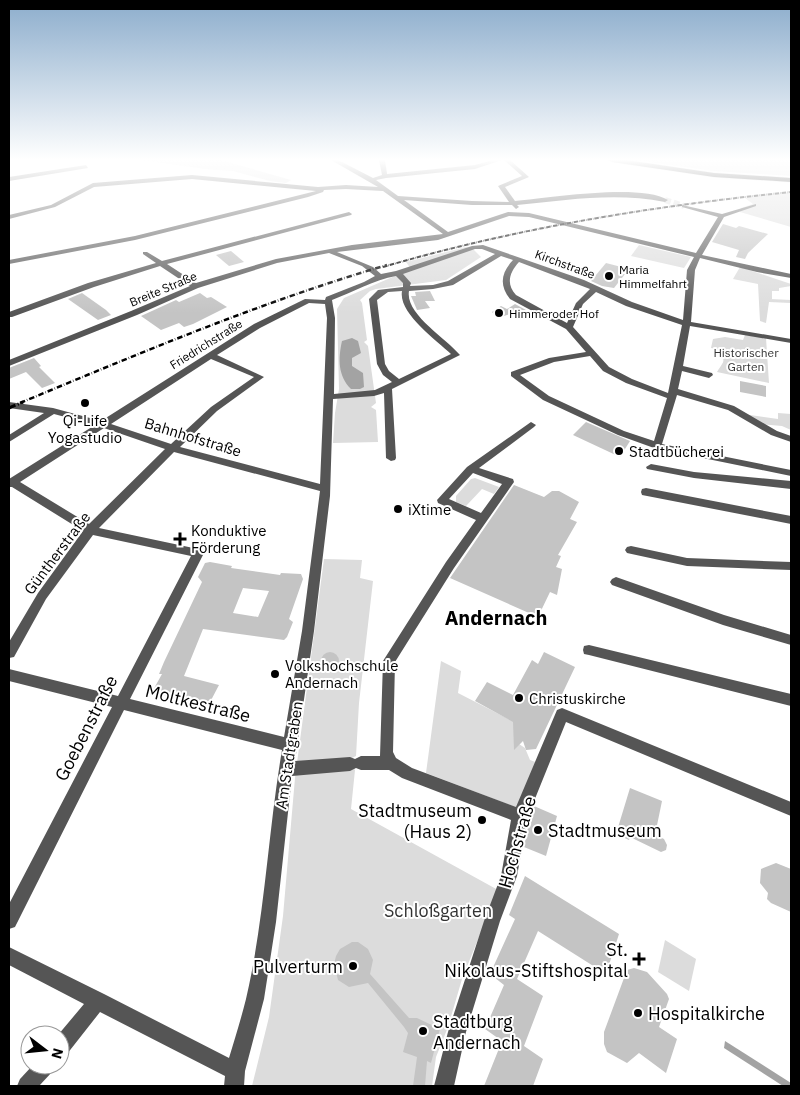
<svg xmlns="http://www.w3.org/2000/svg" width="800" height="1095" font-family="'IBM Plex Sans',sans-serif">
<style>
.green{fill:#dcdcdc}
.water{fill:#a3a3a3}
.building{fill:#c4c4c4;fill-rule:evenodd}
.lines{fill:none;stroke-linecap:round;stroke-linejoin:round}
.minor-tunnel{stroke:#d9d9d9;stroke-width:6;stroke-dasharray:6 3;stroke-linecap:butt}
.highway-casing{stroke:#dbdbdb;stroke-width:1}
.minor{fill:#555;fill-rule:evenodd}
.highway{fill:#000;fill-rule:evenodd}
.rail-far2{stroke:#000;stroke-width:2;stroke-dasharray:4.5 1 0.5 1;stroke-linecap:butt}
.rail-far1{stroke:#000;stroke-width:2.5;stroke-dasharray:5.5 2 0.5 2;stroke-linecap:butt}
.rail{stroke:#000;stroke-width:3;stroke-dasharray:7 2.5 1 2.5;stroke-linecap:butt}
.poi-dot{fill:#000;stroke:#fff;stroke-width:2}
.labels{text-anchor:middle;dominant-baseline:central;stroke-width:4;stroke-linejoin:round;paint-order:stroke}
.far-street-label{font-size:12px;fill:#000;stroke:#fff}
.far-poi-label{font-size:12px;fill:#000;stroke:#fff;text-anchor:start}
.far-park-label{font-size:12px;fill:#333;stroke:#fff}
.poi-label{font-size:15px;fill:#000;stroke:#fff;text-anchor:start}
.street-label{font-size:15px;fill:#000;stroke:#fff}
.near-street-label{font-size:18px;fill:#000;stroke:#fff}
.near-poi-label{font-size:18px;fill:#000;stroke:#fff;text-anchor:end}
.near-park-label{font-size:18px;fill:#333;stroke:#fff}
.district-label{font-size:20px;font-weight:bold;fill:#000;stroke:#fff}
</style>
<rect width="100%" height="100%" fill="#fff"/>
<g class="green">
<polygon points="141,160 221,160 291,180 286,183 270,181 233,171 205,169"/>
<polygon points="635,160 791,160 791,176 714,171"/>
<polygon points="788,193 791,194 790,201 791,202 791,227 740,212 741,208 753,204 745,198"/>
<polygon points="639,245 691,257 684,268 631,256"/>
<polygon points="466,247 473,249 481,257 446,280 376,289 370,291 360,300 362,303 367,340 364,342 368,346 376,403 371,407 376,410 378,442 333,443 335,413 339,389 337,309 344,298 411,269 406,262"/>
<polygon points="740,267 791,284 791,286 779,288 779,291 772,291 772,299 770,299 791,300 791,303 769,302 766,323 760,321 758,284 733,279"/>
<path d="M745 335 766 338 769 383 717 372C724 360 727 362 717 349L711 348 713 339 725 337 743 340Z"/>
<polygon points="778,413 791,414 791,430 782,426 758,424 743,414 778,419"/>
<polygon points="475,478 499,487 494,494 482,489 466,506 456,502 456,496 471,479"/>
<polygon points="324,559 362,560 360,578 373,581 359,703 356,756 352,758 350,762 355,770 351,809 498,890 462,979 448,1027 436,1057 432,1086 252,1086 269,1017 283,916 295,778"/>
<polygon points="441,661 461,671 458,693 520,725 519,744 525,748 530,760 538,763 518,808 426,773"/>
<polygon points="665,940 696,959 689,991 658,972"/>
</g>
<g class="water">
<path d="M352 338 358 341 361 353 352 358V366L363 373 364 387 360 389H351C338 376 338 359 342 341Z"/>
<polygon points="725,1041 791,1083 791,1086 783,1086 724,1048"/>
</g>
<g class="building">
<polygon points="723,224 736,228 739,226 768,234 748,253 745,259 736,257 739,250 712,242"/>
<polygon points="231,251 244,262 229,266 216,255"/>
<polygon points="606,263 629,269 614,288 602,286 591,281"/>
<polygon points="430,291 435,301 425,301 430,308 417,310 411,296 416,296 415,292"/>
<polygon points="82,293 106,310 111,315 98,320 68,299"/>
<polygon points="200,293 207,298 211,297 227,307 193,324 184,327 179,323 161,330 141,316 176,300 179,302"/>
<polygon points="515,304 526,310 519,312 509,311 513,313 498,318 492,312 501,306 507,309"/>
<polygon points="34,358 41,366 39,367 55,383 42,388 26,372 9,379 9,368"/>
<polygon points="740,381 766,386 766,397 740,392"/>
<polygon points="586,422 630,441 620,457 573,435"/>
<polygon points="514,485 544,497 552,491 559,491 579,502 570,519 577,522 558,555 561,556 556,567 562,569 557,595 550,592 538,617 450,578"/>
<path d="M210 562 232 566 231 568 280 575 281 573 301 574 303 579 289 619 293 622 287 637 284 640 203 629 184 676 219 685 208 706 152 692 162 674H159L164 662 202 582 198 577 205 563ZM243 588 269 591 258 617 233 613Z"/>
<polygon points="544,652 575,667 536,749 526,750 523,741 514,750 513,722 475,701 487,682 513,695 532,660 538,664"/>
<circle cx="330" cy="661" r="9"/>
<polygon points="630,788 662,801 655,835 664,839 667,845 666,850 661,852 630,837 629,840 616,834"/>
<polygon points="534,806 557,816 546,856 524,847 530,817"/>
<polygon points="776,863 791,869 791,912 771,903 767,899 768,893 760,883 761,869"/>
<polygon points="525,876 619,934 606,974 538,931 517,979 543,996 524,1046 543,1059 533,1086 484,1086 502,1041 485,1029 504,985 490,974 515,919 509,915"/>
<polygon points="352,942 358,942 368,949 373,960 370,974 409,1018 417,1018 440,1029 431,1063 427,1061 425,1086 413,1086 417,1057 403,1052 408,1033 404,1027 368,983 349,987 338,980 334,964 336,956 340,949"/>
<polygon points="634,968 647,972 667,994 669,999 659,1027 677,1039 666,1073 639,1053 627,1063 607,1052 604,1044 604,1032 627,970"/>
</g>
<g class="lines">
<polyline class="minor-tunnel" points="665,200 684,206"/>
<defs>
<polygon id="highway" points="608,160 626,160 714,173 791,178 791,182 714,177 612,162"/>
</defs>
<use href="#highway" class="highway-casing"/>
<g class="minor">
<path d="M331 160H338L373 178 382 175 379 160H385L387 174 475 165 493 160H502L475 169 386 178 376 180 398 196 472 201 509 202 498 186 522 176 504 160H510L529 177 505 187 515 201C549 198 640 183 668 200L665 202C616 192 567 200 517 205L519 207 516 209 512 205H472L404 200 448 232 508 212 529 213 696 253 718 217 682 207V205L722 214 756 204V206L724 217 702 255 791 274V278L757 272 700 258 695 270 691 322 791 339V343L690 326 683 366 712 373 713 375 709 378 682 371 678 389 734 406 777 431 791 436V442L771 435 728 410 677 395 662 444 791 470V476L654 448 618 435 543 400 511 376V372L549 358 586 352 566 329 510 299C499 285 501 273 513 260L501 256 453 285 433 289 409 291C405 314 446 338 460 355L392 389 396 458 395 460 391 461 386 458 384 393 374 396 333 399 330 496 314 631 295 761 350 757 355 759 361 756H380L383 661 446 562 476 520 438 503 437 500 467 467 531 422 536 425 534 427 479 468 513 479 514 482 454 568 395 662 393 752 396 758 412 768 516 807 557 710 562 708 791 802V816L566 722 528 816 517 876 500 921 466 1032 454 1086H434L448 1032 484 921 501 876 511 820 402 778 389 770H361L356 768 350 771 292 776 276 922 264 999 245 1071 244 1086H224L225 1076 100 1012 67 1054 60 1056V1035H58L84 1004 9 965V947L104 994 229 1058C235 1038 241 1019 246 999 265 917 268 832 282 750L124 710 15 927 9 929V904L112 707 9 681V669L118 696 191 556 93 535 46 599 14 657 9 658V642L38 593 83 531 12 487H9V479L95 425 54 414 9 442V435L44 413 9 408V402L53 408 101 421 254 324 305 299 325 300 326 297 364 282 375 276 362 266 329 253 277 263 198 288 137 315 9 366V360L131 311 190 286 160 266 94 287 12 317H9V312L88 283 156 263 143 254V252H147L162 261 349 212 352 214 351 215 167 264 196 283 276 259 352 245 443 234 383 191 346 189 324 190 323 192 308 197 135 240 9 264V260L135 236 316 191 192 179 94 187 55 207 9 219V215L51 205 93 183 192 175 318 187 346 185 378 187ZM509 216 529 217 694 257 687 270 683 320 632 302 584 280 483 245 472 246 396 271 381 274 373 267 337 252 438 240ZM475 249H482L495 254 448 281 433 285 410 286 411 283 403 274ZM519 262 590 289 576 303 567 323 516 295C506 284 509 273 519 262ZM396 276 403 283V287L378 290 369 299 377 364 383 375 392 382 375 390 334 394 335 318 332 300C353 292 374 280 396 276ZM402 291C398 313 436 340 451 354L399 379 389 371 385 364 377 300 388 292ZM596 292 626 306 682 325 668 393 632 379 609 367 573 327 583 304ZM309 303 325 304 327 318 320 484 180 447 217 411 264 377 217 355 260 328ZM590 356 603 371 626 383 667 398 654 441 624 431 549 396 520 375 554 362ZM211 359 254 377 211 407 171 444 111 424ZM104 428 165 449 89 524 20 482ZM174 452 320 491 302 631 284 737 130 699 204 553 202 550 198 549 99 528ZM473 473 502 484 481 513 449 499Z"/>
<polygon points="86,165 88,168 9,181 9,177"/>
<polygon points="651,464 694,472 791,481 791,489 694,478 647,469 646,467"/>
<polygon points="646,488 791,516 791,524 642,495 641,492 642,489"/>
<polygon points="631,546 687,558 791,562 791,570 687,566 627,553 625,550 627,547"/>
<polygon points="616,577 724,615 791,635 791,645 723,625 612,585 610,582 612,579"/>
<polygon points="589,645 791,694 791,706 589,655 584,654 583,650 584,646"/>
<polygon points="33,1065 54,1065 52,1072 39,1086 17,1086 20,1079"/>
</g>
<use href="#highway" class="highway"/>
<path class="rail-far2" d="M383 267C516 228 653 206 791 192"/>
<path class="rail-far1" d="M20 403C140 353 261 302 387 265"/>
<polyline class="rail" points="9,408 23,402"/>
</g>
<linearGradient id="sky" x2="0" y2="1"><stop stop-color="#8cadcc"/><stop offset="0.51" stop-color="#fff"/><stop offset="1" stop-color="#fff" stop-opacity="0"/></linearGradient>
<rect width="800" height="313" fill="url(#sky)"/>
<g class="poi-dot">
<circle cx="609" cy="276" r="5"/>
<circle cx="499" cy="313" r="5"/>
<circle cx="85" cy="403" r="5"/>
<circle cx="619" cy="451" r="5"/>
<circle cx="398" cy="509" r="5"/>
<path d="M177.5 531.5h5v5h5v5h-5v5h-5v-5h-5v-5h5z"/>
<circle cx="275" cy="674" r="5"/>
<circle cx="519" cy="698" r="5"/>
<circle cx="482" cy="820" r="5"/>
<circle cx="538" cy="830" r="5"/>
<path d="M636.5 951.5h5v5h5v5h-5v5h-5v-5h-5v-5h5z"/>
<circle cx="353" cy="966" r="5"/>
<circle cx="638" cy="1013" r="5"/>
<circle cx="423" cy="1031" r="5"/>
</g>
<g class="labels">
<g class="far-street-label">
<text transform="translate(565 264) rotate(20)">Kirchstraße</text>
<text transform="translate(163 289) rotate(-23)">Breite Straße</text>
<text transform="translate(206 344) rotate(-32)">Friedrichstraße</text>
</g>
<g class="far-poi-label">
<text x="619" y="269">Maria<tspan x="619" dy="14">Himmelfahrt</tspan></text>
<text x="509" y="313">Himmeroder Hof</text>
</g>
<g class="far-park-label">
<text x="746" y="352">Historischer<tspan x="746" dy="14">Garten</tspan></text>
</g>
<g class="poi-label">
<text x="85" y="420" text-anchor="middle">Qi-Life<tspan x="85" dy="17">Yogastudio</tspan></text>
<text x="629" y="451">Stadtbücherei</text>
<text x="408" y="509">iXtime</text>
<text x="191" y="530">Konduktive<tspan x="191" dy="17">Förderung</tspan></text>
<text x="285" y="665">Volkshochschule<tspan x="285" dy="17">Andernach</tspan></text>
<text x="529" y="698">Christuskirche</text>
</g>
<g class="street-label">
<text transform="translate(193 437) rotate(17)">Bahnhofstraße</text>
<text transform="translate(57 553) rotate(-53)">Güntherstraße</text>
<text transform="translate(289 755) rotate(-81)">Am Stadtgraben</text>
</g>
<g class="near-street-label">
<text transform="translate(198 703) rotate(14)">Moltkestraße</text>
<text transform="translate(86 728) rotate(-63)">Goebenstraße</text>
<text transform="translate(517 842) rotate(-74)">Hochstraße</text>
</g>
<g class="near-poi-label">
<text x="472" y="810">Stadtmuseum<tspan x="472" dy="21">(Haus 2)</tspan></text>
<text x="548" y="830" text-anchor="start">Stadtmuseum</text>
<text x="628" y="949">St.<tspan x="628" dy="21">Nikolaus-Stiftshospital</tspan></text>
<text x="343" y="966">Pulverturm</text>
<text x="648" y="1013" text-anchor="start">Hospitalkirche</text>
<text x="433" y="1021" text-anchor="start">Stadtburg<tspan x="433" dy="21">Andernach</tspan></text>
</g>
<g class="near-park-label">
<text x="438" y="910">Schloßgarten</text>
</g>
<g class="district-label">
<text x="496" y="617">Andernach</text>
</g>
</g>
<rect width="800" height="1095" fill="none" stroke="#000000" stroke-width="20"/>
<g transform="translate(45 1050) rotate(106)"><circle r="24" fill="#ffffff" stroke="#999999"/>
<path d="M0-4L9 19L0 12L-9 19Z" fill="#000000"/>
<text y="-8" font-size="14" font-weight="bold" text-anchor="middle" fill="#000000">N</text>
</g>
</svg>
